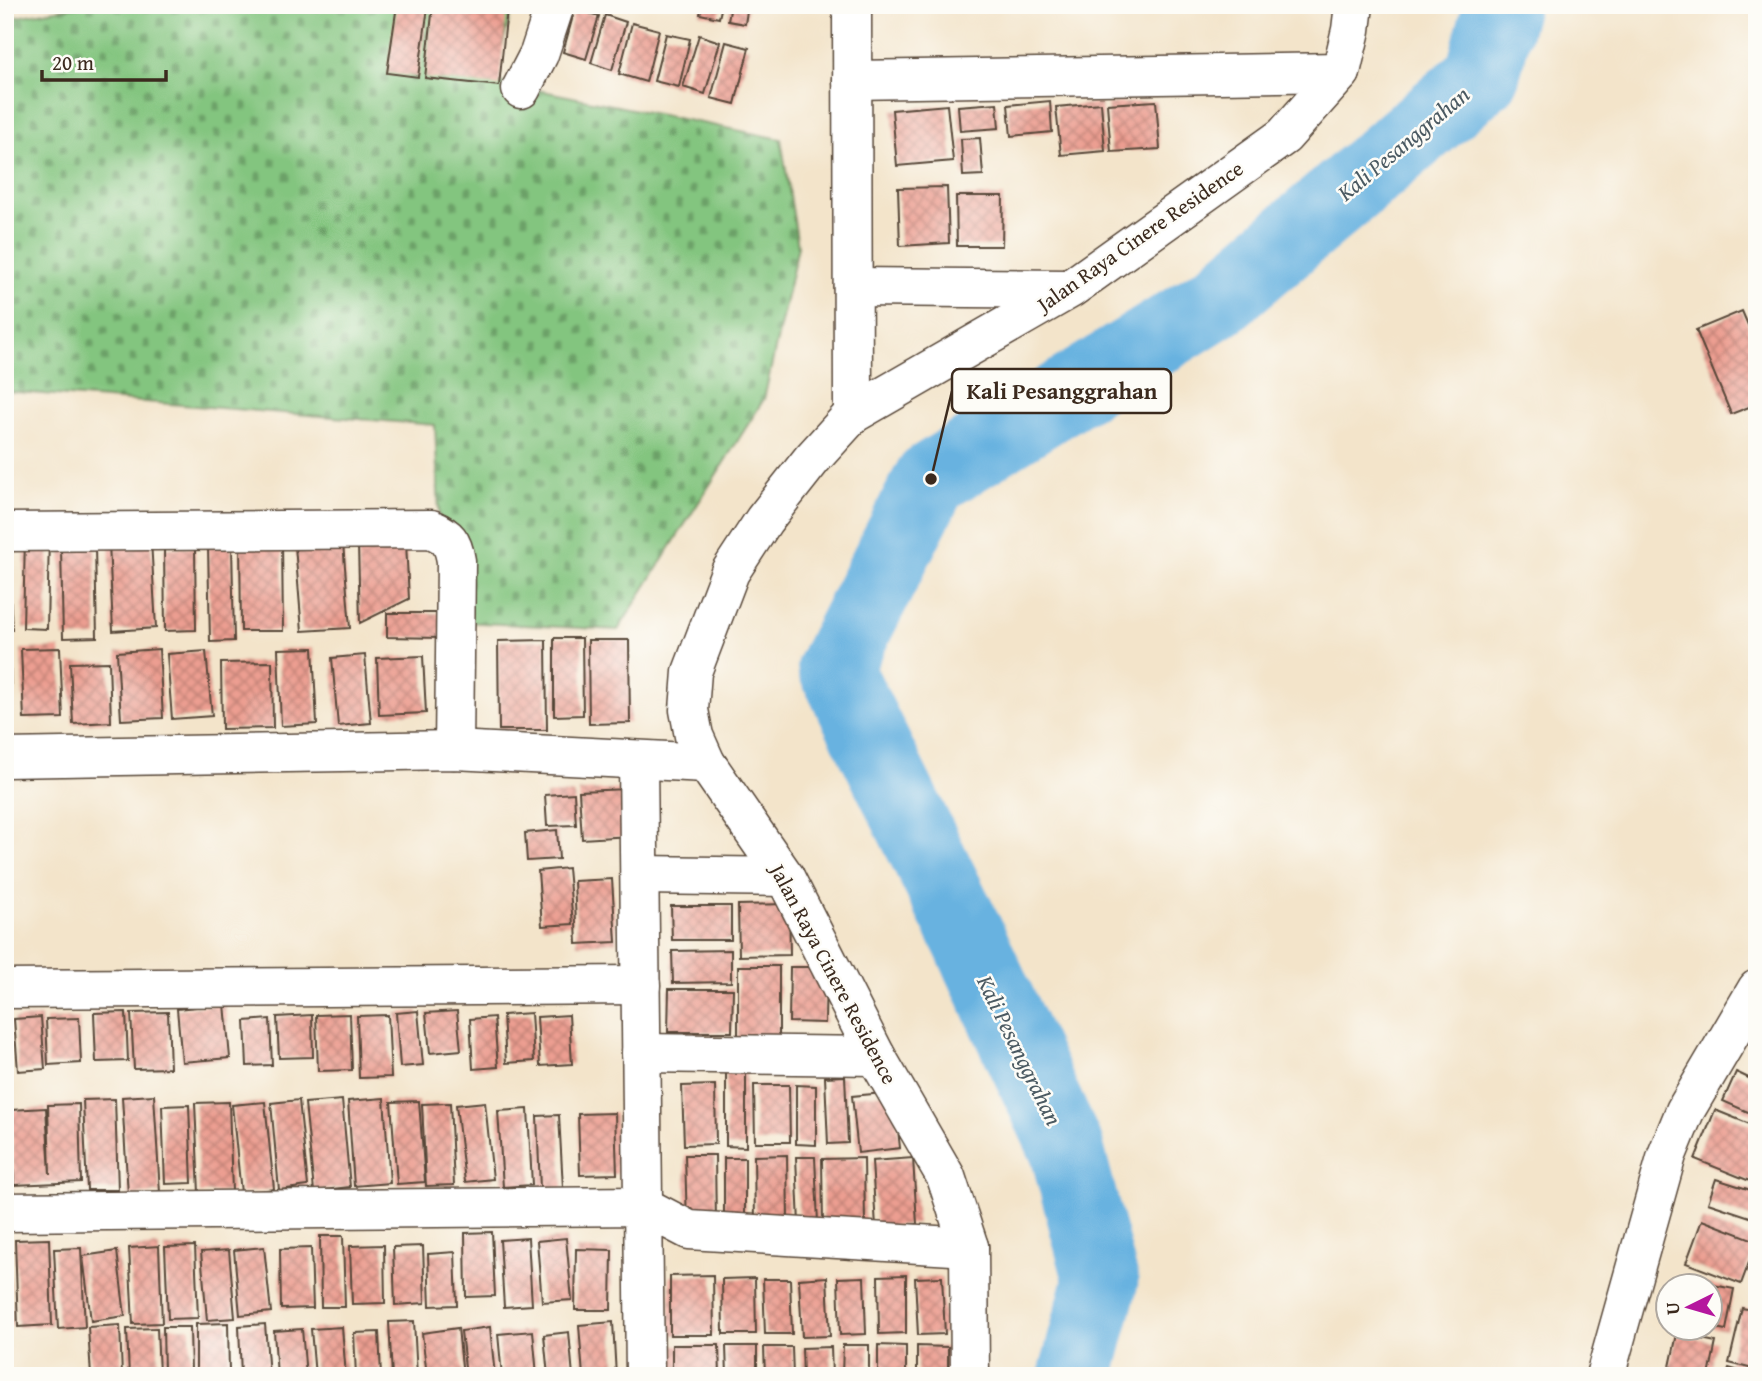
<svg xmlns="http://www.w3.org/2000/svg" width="1762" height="1381" font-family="'Gentium Book Plus',serif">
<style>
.cemetery{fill:url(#cemetery-stones);stroke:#5f784e;stroke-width:2}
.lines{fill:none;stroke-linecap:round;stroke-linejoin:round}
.river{stroke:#68b2e0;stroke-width:75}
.building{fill:url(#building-cross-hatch)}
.street-casing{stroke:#574638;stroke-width:41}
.street{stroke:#fff;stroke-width:38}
.labels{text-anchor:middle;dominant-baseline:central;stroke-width:5;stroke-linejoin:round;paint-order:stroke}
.street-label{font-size:21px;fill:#3b2a1e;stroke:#fdfcf7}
.water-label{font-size:23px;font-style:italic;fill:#4b5a62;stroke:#fdfcf7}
.leader{fill:none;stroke:#3b2a1e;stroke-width:2.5}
.callout-dot{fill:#3b2a1e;stroke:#fdfcf7;stroke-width:2.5}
.callout{fill:#fdfcf7;stroke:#3b2a1e;stroke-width:2.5}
.callout-label{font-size:23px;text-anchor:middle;font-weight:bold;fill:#3b2a1e}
</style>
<defs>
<pattern id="cemetery-stones" width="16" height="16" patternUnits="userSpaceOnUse" patternTransform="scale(1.75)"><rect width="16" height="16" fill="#83c57f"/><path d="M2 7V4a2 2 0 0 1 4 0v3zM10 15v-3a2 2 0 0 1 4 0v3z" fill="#6ca067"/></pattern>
<pattern id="building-cross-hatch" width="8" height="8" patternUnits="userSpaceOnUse" patternTransform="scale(1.75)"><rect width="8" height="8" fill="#ec9e91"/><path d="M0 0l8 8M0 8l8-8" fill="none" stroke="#c08176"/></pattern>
</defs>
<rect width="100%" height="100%" fill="#fdfcf7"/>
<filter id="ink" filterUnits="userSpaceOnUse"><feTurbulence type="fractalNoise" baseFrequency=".0143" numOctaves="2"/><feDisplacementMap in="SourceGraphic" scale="14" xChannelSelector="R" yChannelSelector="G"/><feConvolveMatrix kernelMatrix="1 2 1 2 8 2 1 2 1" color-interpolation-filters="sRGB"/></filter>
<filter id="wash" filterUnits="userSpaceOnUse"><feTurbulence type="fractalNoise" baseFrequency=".00686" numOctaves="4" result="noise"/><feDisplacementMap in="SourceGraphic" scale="28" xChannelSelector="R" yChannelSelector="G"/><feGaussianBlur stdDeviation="1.57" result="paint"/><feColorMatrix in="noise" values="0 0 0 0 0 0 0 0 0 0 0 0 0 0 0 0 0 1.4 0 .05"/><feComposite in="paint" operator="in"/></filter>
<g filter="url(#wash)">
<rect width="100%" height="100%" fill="#f3e4ca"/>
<polygon class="cemetery" points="84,5 513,5 493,81 781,139 798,246 764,399 618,630 444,621 435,425 5,391 5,19"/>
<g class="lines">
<polyline class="river" points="1076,1376 1101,1280 1067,1150 969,939 835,667 931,479 1220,299 1482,76 1501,5"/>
</g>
<g id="blocks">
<g class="building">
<polygon points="397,5 428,8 418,77 387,73"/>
<polygon points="433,5 465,5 507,9 499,86 425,78"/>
<polygon points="702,5 722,5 719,18 700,14"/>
<polygon points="731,5 748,5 745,24 728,21"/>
<polygon points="575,9 599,16 586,59 563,52"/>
<polygon points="605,15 626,22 612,70 591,63"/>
<polygon points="632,23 659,30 646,82 619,74"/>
<polygon points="666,34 690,39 679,87 654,81"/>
<polygon points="699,35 720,42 705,94 683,87"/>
<polygon points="726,42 749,48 735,104 711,98"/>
<polygon points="1050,101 1052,132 1011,136 1008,105"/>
<polygon points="1156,101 1160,149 1111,152 1107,104"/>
<polygon points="997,103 999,128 960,131 958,106"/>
<polygon points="1101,103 1105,151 1061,155 1056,107"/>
<polygon points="947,105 953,161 897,166 892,110"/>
<polygon points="980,138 983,175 963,176 961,139"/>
<polygon points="947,187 949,243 900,246 898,188"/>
<polygon points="956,196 1003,196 1002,246 957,246"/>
<polygon points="1742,311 1757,346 1757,404 1731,414 1696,330"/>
<polygon points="25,537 49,537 47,629 23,628"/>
<polygon points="240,539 282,539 283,631 241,631"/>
<polygon points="151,540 156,628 113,631 109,542"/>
<polygon points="343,543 350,628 302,631 295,546"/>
<polygon points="406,543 409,599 360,623 358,544"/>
<polygon points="232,545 234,641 210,642 208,546"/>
<polygon points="95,547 97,637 63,638 61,548"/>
<polygon points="195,547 196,630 165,631 164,548"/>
<polygon points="5,555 8,555 12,630 5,630"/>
<polygon points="387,613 443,613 442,638 387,637"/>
<polygon points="554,638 582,638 583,715 554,716"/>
<polygon points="546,640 547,730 499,730 498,641"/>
<polygon points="588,640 629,640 630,723 589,724"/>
<polygon points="60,648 63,718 24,719 21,649"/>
<polygon points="313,648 317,724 281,726 278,649"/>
<polygon points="159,649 163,718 121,720 117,652"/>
<polygon points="206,651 212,716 172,719 167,654"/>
<polygon points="5,652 10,652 11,721 5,721"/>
<polygon points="365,655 371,723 338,726 332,658"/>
<polygon points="423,656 426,713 379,715 377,658"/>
<polygon points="109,662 111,722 73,724 70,663"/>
<polygon points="272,662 273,728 222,729 221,663"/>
<polygon points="628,789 630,836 582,839 579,791"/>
<polygon points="574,793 576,825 547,826 545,795"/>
<polygon points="557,830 559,859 527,861 525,833"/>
<polygon points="568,868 573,924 542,926 538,871"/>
<polygon points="612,879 616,942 577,944 574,881"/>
<polygon points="789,904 790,955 739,956 738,905"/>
<polygon points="671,906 731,906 731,940 672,940"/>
<polygon points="731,950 731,982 673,983 672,951"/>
<rect x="738" y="966" width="41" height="75"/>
<polygon points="790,967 826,967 825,1023 789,1022"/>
<polygon points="669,989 733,989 732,1032 668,1032"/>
<polygon points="225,1004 230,1058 182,1062 177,1009"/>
<polygon points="418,1011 423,1065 400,1067 396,1013"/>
<polygon points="457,1011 461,1050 430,1053 426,1013"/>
<polygon points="126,1012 128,1061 96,1062 94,1013"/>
<polygon points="168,1012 170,1068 134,1069 131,1013"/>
<polygon points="531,1013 534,1061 506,1063 503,1015"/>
<polygon points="350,1014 352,1070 318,1071 316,1015"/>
<polygon points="312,1015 313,1057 279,1058 277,1017"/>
<polygon points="388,1015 391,1077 359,1078 357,1016"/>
<polygon points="569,1015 572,1064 540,1066 537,1017"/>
<polygon points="41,1017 45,1069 18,1071 14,1019"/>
<polygon points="494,1017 498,1067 473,1069 470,1019"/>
<polygon points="79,1018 81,1063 48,1065 46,1019"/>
<polygon points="270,1019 272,1065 247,1066 245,1021"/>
<polygon points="726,1070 746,1071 746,1147 726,1146"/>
<polygon points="1736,1072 1757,1082 1757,1116 1723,1101"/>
<polygon points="845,1076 848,1143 828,1144 825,1077"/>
<polygon points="715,1085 716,1144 684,1145 682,1086"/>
<polygon points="754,1085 789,1085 790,1142 755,1142"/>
<polygon points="796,1085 816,1086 816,1145 796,1144"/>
<polygon points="894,1092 900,1148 858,1153 852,1096"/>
<polygon points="154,1095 160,1193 128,1195 122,1097"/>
<polygon points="384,1098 390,1183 354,1186 348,1101"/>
<polygon points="115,1099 118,1190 87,1190 83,1100"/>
<polygon points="299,1100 308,1186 279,1190 271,1103"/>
<polygon points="342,1100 350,1187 314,1191 305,1103"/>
<polygon points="419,1101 425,1182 397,1184 391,1102"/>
<polygon points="229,1102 232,1192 199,1193 195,1103"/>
<polygon points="265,1102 274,1189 241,1193 232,1105"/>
<polygon points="485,1102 493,1179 465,1182 456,1105"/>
<polygon points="450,1103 454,1185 426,1186 422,1104"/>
<polygon points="79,1104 81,1182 14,1185 11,1110 46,1108 50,1174 48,1105"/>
<polygon points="189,1105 192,1183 165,1184 162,1106"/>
<polygon points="528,1109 532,1185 503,1187 498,1111"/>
<polygon points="1715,1110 1757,1127 1757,1184 1695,1159"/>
<polygon points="615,1113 617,1174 580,1175 578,1114"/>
<polygon points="559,1115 563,1188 540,1189 537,1116"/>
<polygon points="685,1155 715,1155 716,1223 687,1224"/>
<polygon points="787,1155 788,1221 755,1222 754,1156"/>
<polygon points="796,1157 815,1157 818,1223 799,1224"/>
<rect x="724" y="1158" width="21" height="61"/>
<polygon points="864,1158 865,1225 823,1226 822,1159"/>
<polygon points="913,1158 917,1224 876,1227 872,1161"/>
<polygon points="1716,1179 1757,1192 1757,1207 1753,1218 1708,1203"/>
<polygon points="1702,1220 1757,1241 1741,1284 1686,1263"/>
<polygon points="492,1232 495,1296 466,1297 465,1233"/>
<polygon points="320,1236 343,1236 345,1307 321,1307"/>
<polygon points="528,1238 532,1305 504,1307 500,1240"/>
<polygon points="566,1238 572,1300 542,1302 537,1241"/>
<polygon points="49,1239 52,1325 18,1327 15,1240"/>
<polygon points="384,1245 385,1303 352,1304 350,1246"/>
<polygon points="159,1246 162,1323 133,1324 129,1248"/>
<polygon points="195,1246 198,1318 168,1319 165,1247"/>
<polygon points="423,1246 425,1303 395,1305 393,1247"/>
<polygon points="264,1247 271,1312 240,1315 234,1250"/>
<polygon points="81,1248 85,1327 58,1329 54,1249"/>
<polygon points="311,1248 313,1308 281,1309 280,1249"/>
<polygon points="576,1249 612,1250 611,1310 575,1310"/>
<polygon points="5,1250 9,1250 12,1326 5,1327"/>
<polygon points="229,1250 235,1318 207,1320 201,1252"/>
<polygon points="117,1251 125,1316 91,1321 83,1256"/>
<polygon points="455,1252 457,1305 430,1306 428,1254"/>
<polygon points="713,1275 714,1335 670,1335 670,1276"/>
<polygon points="906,1275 906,1333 879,1334 878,1276"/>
<polygon points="827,1277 830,1336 802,1337 799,1279"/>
<polygon points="864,1277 866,1334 840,1335 838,1278"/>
<polygon points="942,1277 945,1334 918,1335 915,1278"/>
<polygon points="755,1278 756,1334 723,1334 722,1279"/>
<polygon points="763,1279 790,1279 792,1334 765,1334"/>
<polygon points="1693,1281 1734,1289 1726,1330 1710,1327 1710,1286 1692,1286"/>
<polygon points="1742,1308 1757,1311 1757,1370 1729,1363"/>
<polygon points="414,1321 417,1376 392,1376 389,1322"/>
<polygon points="613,1322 616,1376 583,1376 579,1325"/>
<polygon points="228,1323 229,1372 196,1372 196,1324"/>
<polygon points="265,1324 269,1376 241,1376 239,1326"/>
<polygon points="120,1325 122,1376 91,1376 88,1327"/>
<polygon points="163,1327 190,1327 191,1372 164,1372"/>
<polygon points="342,1327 346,1376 315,1376 311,1329"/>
<polygon points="490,1327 495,1376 466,1376 461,1331"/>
<polygon points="157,1328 159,1374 129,1376 127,1329"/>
<polygon points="458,1328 463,1376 427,1376 422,1333"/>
<polygon points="302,1329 306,1376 277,1376 274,1331"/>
<polygon points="533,1331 537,1376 502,1376 498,1334"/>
<polygon points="379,1332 381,1376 356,1376 354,1333"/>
<polygon points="569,1332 573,1376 548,1376 544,1335"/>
<polygon points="1677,1334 1716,1342 1709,1376 1668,1376"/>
<polygon points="672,1345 719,1345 720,1376 672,1376"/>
<polygon points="843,1345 869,1345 869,1376 842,1376"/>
<polygon points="878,1345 906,1346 906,1376 878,1376"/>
<polygon points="726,1346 757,1346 757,1376 727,1376"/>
<polygon points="917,1346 948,1347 948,1376 917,1376"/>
<polygon points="764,1347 792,1347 793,1376 765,1376"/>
<polygon points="831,1347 832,1376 803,1376 802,1348"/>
<polygon points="1729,1368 1753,1375 1753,1376 1726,1376"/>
</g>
</g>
</g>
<g filter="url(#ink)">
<use href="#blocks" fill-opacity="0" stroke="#574638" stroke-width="2"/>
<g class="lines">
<defs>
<g id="street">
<polyline points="852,5 853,414"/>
<polyline points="852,80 1341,72"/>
<polyline points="521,89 539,54 555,5"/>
<polyline points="853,287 1068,289"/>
<path d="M5 532 431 529C448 536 453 542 456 561L454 750"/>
<polyline points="5,758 454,750 706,763"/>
<polyline points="638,761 645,1376"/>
<polyline points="640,875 785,877"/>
<polyline points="5,989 641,985"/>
<polyline points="641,1053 876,1056"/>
<polyline points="5,1212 643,1206 689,1230 969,1247"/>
<polyline points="970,1376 969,1247 946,1177 876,1056 785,877 706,763 694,736 689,710 692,672 730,572 764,520 812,459 853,414 1070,289 1284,136 1341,72 1351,30 1354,5"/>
<polyline points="1605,1376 1667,1155 1685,1111 1757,989"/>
</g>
</defs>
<use href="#street" class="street-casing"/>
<use href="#street" class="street"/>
</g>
</g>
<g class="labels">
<g class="street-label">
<text transform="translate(1140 236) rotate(-35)">Jalan Raya Cinere Residence</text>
<text transform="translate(834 974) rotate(62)">Jalan Raya Cinere Residence</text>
</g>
<g class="water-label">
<text transform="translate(1403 143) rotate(-40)">Kali Pesanggrahan</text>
<text transform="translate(1020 1050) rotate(64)">Kali Pesanggrahan</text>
</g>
</g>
<path class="leader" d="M931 479L952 391"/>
<circle class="callout-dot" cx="931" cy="479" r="7"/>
<rect class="callout" x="952" y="369" width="219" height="44" rx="7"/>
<g class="callout-label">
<text x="1062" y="399">Kali Pesanggrahan</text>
</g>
<rect width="1762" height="1381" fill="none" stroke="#fdfcf7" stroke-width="28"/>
<g transform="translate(1689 1307) rotate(265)"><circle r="33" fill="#fdfcf7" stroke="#afa8a0" stroke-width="2"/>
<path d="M0-5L12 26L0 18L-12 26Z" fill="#b5179e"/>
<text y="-10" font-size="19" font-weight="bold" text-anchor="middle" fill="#3b2a1e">U</text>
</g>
<path d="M42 70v10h124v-10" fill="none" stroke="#3b2a1e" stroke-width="3.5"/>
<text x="52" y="70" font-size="21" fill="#3b2a1e" stroke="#fdfcf7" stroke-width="5" paint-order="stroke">20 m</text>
</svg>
